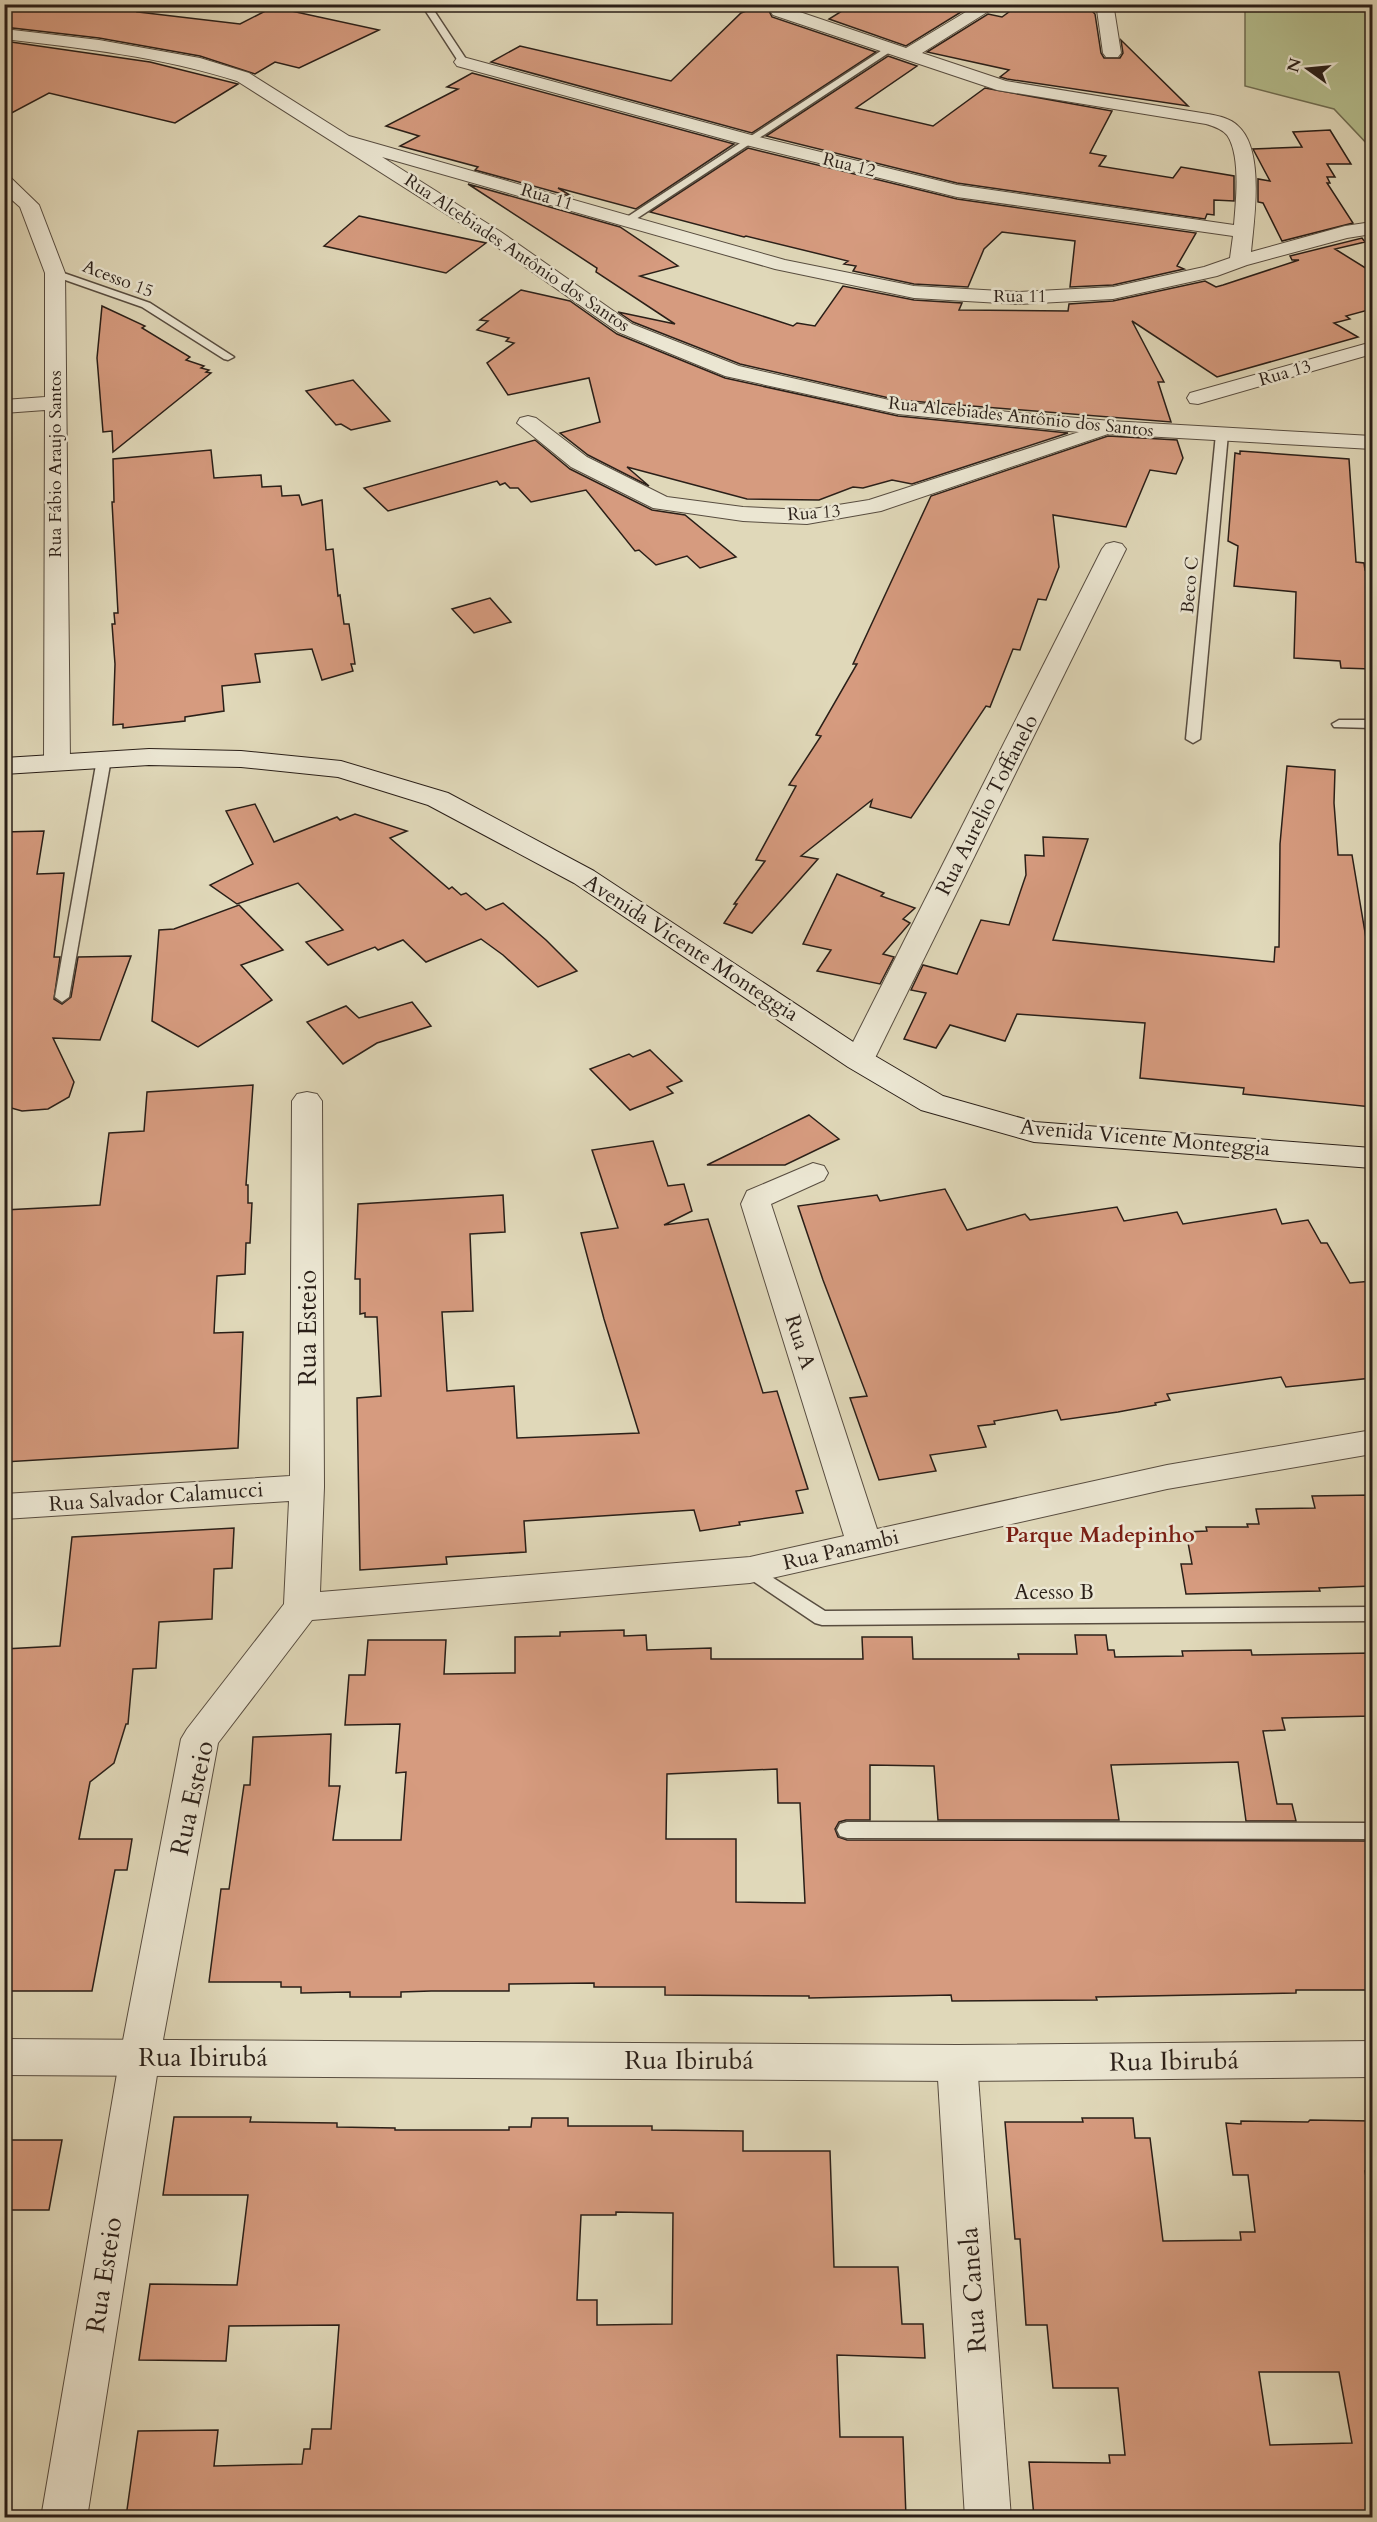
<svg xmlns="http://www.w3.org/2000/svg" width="1377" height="2522" font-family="Cardo,serif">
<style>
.green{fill:#b5be8e;stroke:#706e53;stroke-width:1.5}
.building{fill:#d69b7f;stroke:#2a1f18;stroke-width:1.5;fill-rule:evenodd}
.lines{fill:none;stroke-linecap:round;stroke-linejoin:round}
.service-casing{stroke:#584d40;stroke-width:3}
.minor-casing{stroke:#584d40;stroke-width:2}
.tertiary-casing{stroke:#584d40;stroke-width:2}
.secondary-casing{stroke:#2a1f18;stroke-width:2}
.service{fill:#ebe6d2;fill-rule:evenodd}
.minor{fill:#ebe6d2;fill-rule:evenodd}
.tertiary{fill:#ebe6d2;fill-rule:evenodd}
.secondary{fill:#ebe6d2;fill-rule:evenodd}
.labels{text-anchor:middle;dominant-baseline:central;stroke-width:5;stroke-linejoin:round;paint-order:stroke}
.far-street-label{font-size:18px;fill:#2a1f18;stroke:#ebe6d2}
.street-label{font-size:21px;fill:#2a1f18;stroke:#ebe6d2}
.neighbourhood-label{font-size:22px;font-weight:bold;fill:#7a1f14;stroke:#ebe6d2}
.near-street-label{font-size:26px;fill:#2a1f18;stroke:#ebe6d2}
</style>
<rect width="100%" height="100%" fill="#e0d8b9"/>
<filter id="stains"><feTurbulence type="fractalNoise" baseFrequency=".00333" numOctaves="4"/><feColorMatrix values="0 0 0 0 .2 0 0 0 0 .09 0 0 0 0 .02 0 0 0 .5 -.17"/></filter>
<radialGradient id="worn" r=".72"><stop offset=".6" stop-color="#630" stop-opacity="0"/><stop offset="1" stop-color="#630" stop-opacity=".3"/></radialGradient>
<polygon class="green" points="1245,5 1372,5 1372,149 1334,109 1245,86"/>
<g class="building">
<polygon points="4,4 106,4 143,9 138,12 240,24 273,7 379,30 299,68 275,62 255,74 200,56 99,38 4,27"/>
<polygon points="853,4 945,4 966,9 906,46 829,19"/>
<polygon points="1020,4 1085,4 1095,14 1101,53 1104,58 1120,58 1123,53 1121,40 1188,106 1007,79 1000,77 1009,70 927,52 988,14 1002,17"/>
<polygon points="759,6 768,9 772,17 876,52 752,133 491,62 520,46 671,81 741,13"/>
<polygon points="4,41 150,62 238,84 175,123 49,93 4,117"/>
<polygon points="888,56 917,66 856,108 933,126 985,88 1112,111 1090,153 1106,156 1099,166 1173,178 1181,167 1234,176 1234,201 1214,200 1214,215 1207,214 1205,219 957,183 766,136"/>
<polygon points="472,73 734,144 636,209 558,188 573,197 475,170 478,167 400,146 419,136 386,126 458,89 447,87"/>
<polygon points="1330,130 1351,164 1327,164 1335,177 1327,177 1330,183 1327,183 1353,223 1282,241 1263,203 1258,202 1258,179 1270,181 1253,149 1302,147 1293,132"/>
<polygon points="748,148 957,199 1196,233 1177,266 1184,269 1113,285 1070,287 1075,241 1002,232 984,249 968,287 914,284 853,271 856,266 844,264 848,261 746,236 744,237 650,212"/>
<polygon points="468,184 620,227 678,266 640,276 793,326 797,323 815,326 843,286 914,300 962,303 959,310 1068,311 1069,304 1113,301 1205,281 1216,287 1223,285 1299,260 1292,260 1290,256 1362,238 1365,242 1335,249 1372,272 1372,309 1346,316 1350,319 1334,323 1358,337 1217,377 1132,321 1164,382 1158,382 1171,422 898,400 740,364 633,322 618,312 675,324 596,272 597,268"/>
<polygon points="359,216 486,243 446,273 324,246"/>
<polygon points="521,290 570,301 617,334 725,378 898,416 1068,433 912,484 892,480 863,488 853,487 819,500 747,499 627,467 649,486 588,455 560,433 600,422 589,378 508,395 487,363 514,343 506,341 509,338 477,330 488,321 480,320"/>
<polygon points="102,306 145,326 142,328 190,357 186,360 204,366 201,368 209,370 206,372 211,373 113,452 112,431 103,432 97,358"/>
<polygon points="353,380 390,421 351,430 341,424 336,425 306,391"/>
<polygon points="1108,436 1177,440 1183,458 1176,474 1150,470 1126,527 1053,515 1059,567 1046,600 1038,599 1020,650 1013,649 990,707 986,706 911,818 870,807 872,800 801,856 818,859 752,933 724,923 737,904 734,904 765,861 756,860 796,786 789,785 821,736 816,735 857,664 853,664 931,496"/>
<polygon points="535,440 570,469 652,510 685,515 736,557 700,568 687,556 656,565 639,550 635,551 586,490 531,502 518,488 510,488 505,483 500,485 497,481 388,511 364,488"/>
<polygon points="211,450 214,478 261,475 262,487 281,486 282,496 299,495 302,505 322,500 326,550 333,549 338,596 340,595 344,624 349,624 355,664 351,664 353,671 322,680 312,649 255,654 260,682 222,686 224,711 185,717 185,721 123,728 123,724 113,725 115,664 112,624 115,624 114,613 118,613 112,502 114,502 113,459"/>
<polygon points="1240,451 1349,459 1356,562 1364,563 1365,570 1372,571 1372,669 1341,668 1340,661 1294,658 1296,592 1234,586 1238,546 1228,541 1235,453 1240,454"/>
<polygon points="490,598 511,622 474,633 452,609"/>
<polygon points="1287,766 1335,770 1334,803 1338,855 1352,855 1368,950 1372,950 1372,1107 1243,1094 1244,1088 1140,1078 1145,1023 1017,1014 1005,1041 950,1025 936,1048 904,1039 926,993 911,990 923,965 957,974 981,920 1009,925 1026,875 1025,855 1044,856 1043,837 1088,839 1053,940 1274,962 1275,947 1279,947 1280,844"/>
<polygon points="255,804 274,842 337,817 340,820 355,814 407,831 390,838 449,889 452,887 461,895 466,893 486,910 503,903 546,940 577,971 538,987 503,955 481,939 426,962 403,940 378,950 375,947 328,965 306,942 343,930 298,883 237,904 210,885 253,864 226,811"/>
<polygon points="44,831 37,874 64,873 54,957 60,957 54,999 62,1004 71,997 78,957 131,956 100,1040 53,1038 74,1082 69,1097 48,1109 22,1111 4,1106 4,832"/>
<polygon points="837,874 884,893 881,896 915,908 903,919 910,923 883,954 894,957 880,984 817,971 831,950 803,944"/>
<polygon points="239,905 283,950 241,965 272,1000 198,1047 152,1021 159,930 174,929"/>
<polygon points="412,1002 431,1026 377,1043 343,1064 307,1022 346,1006 359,1018"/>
<polygon points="650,1050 682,1081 667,1087 673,1093 630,1110 590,1069 629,1054 633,1057"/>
<polygon points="253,1085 246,1185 248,1185 248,1203 252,1203 250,1243 246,1243 245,1274 217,1276 214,1333 243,1332 238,1448 4,1462 4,1210 100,1205 109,1133 144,1131 147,1092"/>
<polygon points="809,1115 839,1139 785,1165 707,1165"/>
<polygon points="653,1141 668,1186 684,1184 692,1211 664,1225 708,1219 763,1393 777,1391 808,1489 796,1491 803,1513 739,1522 740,1525 700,1531 694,1510 524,1521 526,1552 446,1557 447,1564 360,1570 357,1398 381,1396 377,1317 365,1317 365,1313 360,1314 360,1279 355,1279 358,1204 503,1195 505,1232 470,1234 473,1311 442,1312 447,1391 514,1386 517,1438 639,1433 604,1319 581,1233 618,1228 592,1150"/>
<polygon points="945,1189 967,1230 1025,1214 1030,1220 1117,1207 1124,1221 1177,1212 1183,1224 1276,1209 1282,1224 1308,1220 1321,1243 1327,1243 1350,1283 1372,1281 1372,1378 1286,1387 1281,1377 1167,1394 1170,1400 1155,1403 1156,1405 1118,1412 1061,1420 1057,1410 994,1421 995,1424 978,1426 986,1447 930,1455 936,1471 879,1480 850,1398 867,1396 823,1280 798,1206 877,1195 880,1201"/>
<polygon points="1372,1495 1372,1586 1319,1588 1320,1591 1186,1594 1181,1564 1192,1564 1186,1532 1207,1531 1206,1527 1248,1527 1247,1524 1259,1524 1256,1509 1315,1508 1312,1496"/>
<polygon points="234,1528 232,1568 214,1569 212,1619 159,1622 156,1668 133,1669 128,1724 126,1724 114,1763 90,1782 79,1839 132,1839 127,1870 115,1870 92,1991 4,1991 4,1649 60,1646 72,1537"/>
<path d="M624 1630V1636L646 1635 647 1650 711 1648V1659H863L862 1637H912L913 1659H1019L1018 1654H1077L1075 1635H1106L1108 1650H1114L1115 1657 1183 1656 1182 1651 1251 1650 1252 1655 1372 1653V1716L1282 1718 1285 1730 1263 1731 1277 1804H1292L1296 1821H1246L1238 1762 1111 1765 1119 1820H938L934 1766 870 1765V1820H846L839 1822 835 1829 838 1837 847 1840 1372 1841V1990H1296V1993L1096 1997 1097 2000 952 2001 951 1995 809 1998V1996L665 1995V1987H594V1983L509 1984V1991H431L401 1992V1997H350V1992L301 1993V1987H281V1982H209L221 1889H229L244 1785H250L253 1737 331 1734 329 1786H340L333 1840H401L406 1772 396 1773 400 1724 345 1725 349 1675H365L368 1640H446L444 1674 515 1673V1637L560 1636V1632ZM777 1769 778 1803H800L805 1903 736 1902V1839H666L667 1774Z"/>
<path d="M174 2117H251L250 2122 337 2123V2127L395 2128V2130H509V2127H531L532 2118H568V2126H652V2130L743 2131V2151H830L834 2267H898L902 2324H923L925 2358 837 2355 840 2437H903L906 2517H126L138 2431 218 2430 214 2466 302 2464 304 2449H310L312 2429H331L339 2325 229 2326 226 2361 139 2360 150 2284 237 2285 248 2195H163ZM616 2212 673 2213 672 2324 597 2325V2300H577L581 2215H616Z"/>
<path d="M1082 2118H1133L1135 2138H1150L1163 2241 1241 2240 1240 2232H1255L1248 2175H1233L1226 2123 1241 2124V2121L1308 2122 1310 2120 1372 2121V2171H1365L1372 2216V2517H1034L1029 2462 1110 2463 1109 2455H1125L1118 2388H1053L1047 2325H1026L1020 2239H1015L1005 2122H1083ZM1259 2372H1339L1352 2443 1270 2445Z"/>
<polygon points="4,2140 62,2140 49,2210 4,2210"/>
</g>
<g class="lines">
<defs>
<g id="service">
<polygon points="417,4 431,6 468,62 466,64 460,64 425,10"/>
<polygon points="890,45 893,46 893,50 630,223 621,221"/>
<polygon points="55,270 150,303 234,357 228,360 224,359 142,307 51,275 51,271"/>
<polygon points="1222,431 1228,434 1200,739 1193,743 1186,739 1216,434"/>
<polygon points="1339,720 1372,720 1372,728 1334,727 1332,724"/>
<polygon points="104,755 111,759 69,997 62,1002 55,997 97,759"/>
<polygon points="750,1563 825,1611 1372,1607 1372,1621 822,1625 815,1623 744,1575 741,1570 744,1565"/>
<polygon points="847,1822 1372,1823 1372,1839 847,1838 840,1836 837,1830 840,1824"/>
</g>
<g id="minor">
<path d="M979 4H1000L922 53 1006 81 1208 114C1218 116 1230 118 1238 126 1265 150 1254 219 1251 252L1345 226 1372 222V234L1347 238 1247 265 1217 276 1113 299 1019 304 914 298 775 269 382 157 501 232 632 324 739 366 898 402 1111 421 1372 436V449L1108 434 881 511 807 524 743 521 653 508 571 467 517 423 520 418 528 416 536 418 587 457 667 497 743 507 807 510 869 500 1079 432 898 414 725 376 618 332 487 240 237 81C161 57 83 48 4 39V29L99 40 200 58 249 73 349 136 785 260 914 286 1019 292 1113 287 1204 267 1230 258 1233 236 957 197 742 144 457 66 454 62 457 58 463 57 755 136 957 185 1234 225C1236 201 1241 155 1227 135 1222 129 1213 126 1206 124L997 90 773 15 770 11 773 7H785L906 48Z"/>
<polygon points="1093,4 1110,4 1114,9 1121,53 1118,57 1106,57 1103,53 1097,10"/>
<polygon points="4,176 11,178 39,205 65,273 70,761 66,766 57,769 48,766 44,761 45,410 4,413 4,400 45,397 45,273 20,207 4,193"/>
<polygon points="1372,342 1372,354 1198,404 1190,403 1187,398 1190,393"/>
<polygon points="1114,542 1122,544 1126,549 874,1060 869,1066 859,1069 849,1066 844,1060 1102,549 1106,544"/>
<polygon points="307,1092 317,1094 322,1101 324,1487 320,1592 750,1557 844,1536 741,1204 747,1191 813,1163 824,1166 828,1173 824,1180 771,1204 877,1529 1167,1465 1372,1430 1372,1454 1167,1489 750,1583 312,1620 218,1743 160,2056 87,2518 41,2518 120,2056 181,1739 187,1729 284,1604 289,1501 4,1519 4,1494 290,1476 292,1101 297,1094"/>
<polygon points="957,2045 971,2051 977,2063 1011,2518 965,2518 937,2063 943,2051"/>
</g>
<polygon id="tertiary" points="4,2039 957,2045 1372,2041 1372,2077 957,2081 4,2075"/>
<polygon id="secondary" points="149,749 241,751 341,761 448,793 594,871 870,1053 943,1096 1035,1122 1372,1148 1372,1168 1034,1142 921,1110 848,1067 574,883 428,805 338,777 241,767 149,765 4,774 4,758"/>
</defs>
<use href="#service" class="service-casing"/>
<use href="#minor" class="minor-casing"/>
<use href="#tertiary" class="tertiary-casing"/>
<use href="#secondary" class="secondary-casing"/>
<use href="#service" class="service"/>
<use href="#minor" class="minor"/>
<use href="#tertiary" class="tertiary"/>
<use href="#secondary" class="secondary"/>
</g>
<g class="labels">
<g class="far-street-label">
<text transform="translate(849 165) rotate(14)">Rua 12</text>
<text transform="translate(547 197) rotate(17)">Rua 11</text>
<text transform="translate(517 253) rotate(34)">Rua Alcebiades Antônio dos Santos</text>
<text transform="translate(118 279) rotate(21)">Acesso 15</text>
<text x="1020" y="296">Rua 11</text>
<text transform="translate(1285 373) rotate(-16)">Rua 13</text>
<text transform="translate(1021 417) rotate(6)">Rua Alcebiades Antônio dos Santos</text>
<text transform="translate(55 464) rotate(-90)">Rua Fábio Araujo Santos</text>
<text transform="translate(814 513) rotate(-4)">Rua 13</text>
<text transform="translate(1190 585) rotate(-85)">Beco C</text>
</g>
<g class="street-label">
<text transform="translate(987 805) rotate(-63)">Rua Aurelio Toffanelo</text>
<text transform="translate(691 948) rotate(33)">Avenida Vicente Monteggia</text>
<text transform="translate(1145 1138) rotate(5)">Avenida Vicente Monteggia</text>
<text transform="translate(800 1342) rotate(72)">Rua A</text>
<text transform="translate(156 1497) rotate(-4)">Rua Salvador Calamucci</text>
<text transform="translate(841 1550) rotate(-13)">Rua Panambi</text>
<text x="1054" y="1592">Acesso B</text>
</g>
<g class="neighbourhood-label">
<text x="1100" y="1535">Parque Madepinho</text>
</g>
<g class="near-street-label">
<text transform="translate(307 1328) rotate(-90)">Rua Esteio</text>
<text transform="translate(192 1798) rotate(-77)">Rua Esteio</text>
<text x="203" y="2057">Rua Ibirubá</text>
<text x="689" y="2060">Rua Ibirubá</text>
<text transform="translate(1174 2061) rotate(-1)">Rua Ibirubá</text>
<text transform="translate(104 2275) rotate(-81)">Rua Esteio</text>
<text transform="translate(973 2290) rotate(-94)">Rua Canela</text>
</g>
</g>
<rect width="1377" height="2522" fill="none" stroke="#e0d8b9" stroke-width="24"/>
<rect x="6" y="6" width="1365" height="2510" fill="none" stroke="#2a1f18" stroke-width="3"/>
<rect x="12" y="12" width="1353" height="2498" fill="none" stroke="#2a1f18" stroke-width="1.5"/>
<g transform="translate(1308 69) rotate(285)" stroke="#ebe6d2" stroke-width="4.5" paint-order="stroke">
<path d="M0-4.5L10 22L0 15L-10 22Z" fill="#2a1f18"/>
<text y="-9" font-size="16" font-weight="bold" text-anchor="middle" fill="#2a1f18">N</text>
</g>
<rect width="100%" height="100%" filter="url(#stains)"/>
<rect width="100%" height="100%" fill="url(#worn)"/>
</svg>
